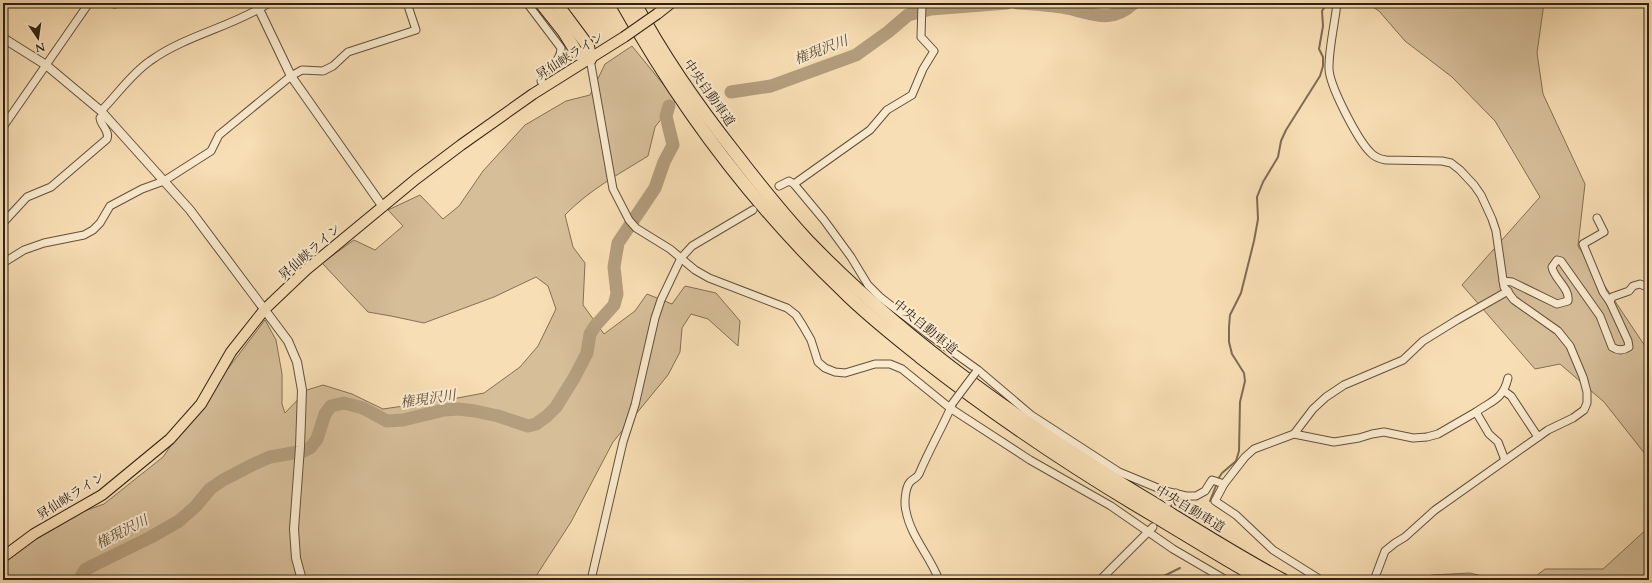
<svg xmlns="http://www.w3.org/2000/svg" width="1652" height="583" font-family="Cardo,'Noto Serif JP',serif">
<style>
.green{fill:#d6be99;stroke:#837056}
.lines{fill:none;stroke-linecap:round;stroke-linejoin:round}
.stream{stroke:#7f6c54;stroke-width:2}
.river{stroke:#b49e7e;stroke-width:13}
.minor-tunnel{stroke:#d0b894;stroke-width:7;stroke-dasharray:7 3.5;stroke-linecap:butt}
.minor-casing{stroke:#62513c;stroke-width:9}
.tertiary-casing{stroke:#62513c;stroke-width:10}
.primary-casing{stroke:#302214;stroke-width:12}
.motorway-casing{stroke:#302214;stroke-width:14}
.minor{stroke:#faeace;stroke-width:7}
.tertiary{stroke:#faeace;stroke-width:8}
.primary{stroke:#f8deb4;stroke-width:10}
.motorway{stroke:#f8deb4;stroke-width:12}
.minor-bridge-casing{stroke:#62513c;stroke-width:9;stroke-linecap:butt}
.primary-bridge-casing{stroke:#302214;stroke-width:12;stroke-linecap:butt}
.minor-bridge{stroke:#faeace;stroke-width:7}
.primary-bridge{stroke:#f8deb4;stroke-width:10}
.labels{text-anchor:middle;dominant-baseline:central;stroke-width:4;stroke-linejoin:round;paint-order:stroke}
.street-label{font-size:13px;fill:#302214;stroke:#faeace}
.water-label{font-size:14px;font-style:italic;fill:#5e4d39;stroke:#faeace}
</style>
<rect width="100%" height="100%" fill="#f8deb4"/>
<filter id="stains"><feTurbulence type="fractalNoise" baseFrequency=".005" numOctaves="4"/><feColorMatrix values="0 0 0 0 .2 0 0 0 0 .09 0 0 0 0 .02 0 0 0 .5 -.17"/></filter>
<radialGradient id="worn" r=".72"><stop offset=".6" stop-color="#630" stop-opacity="0"/><stop offset="1" stop-color="#630" stop-opacity=".3"/></radialGradient>
<g class="green">
<polygon points="1367,3 1544,3 1537,53 1543,94 1585,184 1578,246 1649,352 1649,459 1604,402 1560,364 1535,369 1462,285 1540,197 1495,121 1452,77 1405,41 1379,11"/>
<path d="M632 46 676 100 655 127 648 156C619 174 589 190 565 215L573 247 585 263 583 305 604 334 635 311 647 294 672 304 685 286 716 293 740 321 738 346 708 319 691 314 682 328 680 352 668 375 613 442 571 522 538 573 535 580H3V553L35 529 104 504 163 457 185 425 265 320 276 340 282 374V404L285 413 307 390 323 385 352 394 383 409 452 399 484 393 520 367 538 346 556 309 548 286 536 277 494 297 424 323 391 316 368 312 322 263 354 240 375 250 403 226 388 210 420 195 443 219 459 206 483 171 525 125 566 101 590 95 605 64Z"/>
<polygon points="1649,527 1649,580 1531,580 1545,569 1603,569"/>
<polygon points="1470,573 1498,580 1415,580 1432,575"/>
</g>
<g class="lines">
<g class="stream">
<polyline points="908,15 919,3"/>
<polyline points="1218,479 1222,473 1236,461 1239,451 1240,402 1245,381 1244,373 1232,354 1229,342 1229,327 1230,315 1241,293 1254,241 1258,219 1257,197 1263,182 1278,157 1281,141 1286,130 1320,76 1323,66 1323,57 1319,49 1323,26 1322,11 1327,3"/>
<polyline points="1210,501 1217,483"/>
<polyline points="1156,580 1180,568"/>
</g>
<g class="river">
<path d="M1017 3C1033 4 1050 5 1067 8 1094 14 1111 24 1134 3"/>
<polyline points="731,92 771,86 856,55 888,32 908,15 931,9 1007,3"/>
<polyline points="79,580 85,570 92,566 151,537 179,521 196,506 210,489 223,480 254,464 270,457 304,451 310,448 317,439 325,414 331,406 344,403 363,408 387,421 403,420 444,410 458,409 475,411 498,416 528,426 536,424 547,416 556,407 574,378 587,353 590,334 595,326 614,305 617,294 614,267 618,243 655,188 664,162 673,145 666,116 669,106"/>
</g>
<polyline class="minor-tunnel" points="753,210 779,186"/>
<defs>
<g id="minor">
<polyline points="109,3 115,4 118,3"/>
<path d="M527 3 561 48C561 65 544 65 541 81L545 87"/>
<path d="M1337 3C1335 23 1329 47 1329 67 1328 84 1358 140 1370 152 1374 157 1380 159 1386 160L1442 161 1451 163 1460 170 1474 185 1481 195 1492 219 1496 231 1504 287 1514 300 1558 331 1570 346 1583 377 1587 392V403L1584 410 1573 418 1548 430 1435 510 1405 537 1395 543 1385 551 1374 580"/>
<polyline points="590,59 613,189 629,220 636,228 670,249 695,270 709,278 787,308 796,315 803,326 811,340 818,362 825,368 835,372 845,373 875,364 890,364 902,369 950,408 1030,460 1111,506 1173,549 1226,580"/>
<path d="M101 111C117 95 131 74 150 61 186 35 232 27 269 3"/>
<polyline points="3,127 89,3"/>
<polyline points="794,184 870,130 887,110 912,95 923,69 934,51 921,37 922,3"/>
<polyline points="779,186 789,181 794,184 824,220 851,257 868,285 880,297 928,334 978,370 1031,415 1119,472 1165,491 1186,496 1196,496 1205,491 1212,480 1224,484 1245,457 1254,449 1294,434 1313,409 1326,397 1344,385 1403,360 1423,341 1457,320 1508,291"/>
<polyline points="1597,218 1604,232 1583,244 1603,292 1610,302"/>
<path d="M3 223 27 197 51 187 107 139C110 131 101 126 100 118L104 114"/>
<polyline points="3,263 24,250 44,243 84,235 93,230 100,223 110,206 142,189 164,181 211,151 219,135 291,76 302,70 323,71 333,66 348,52 416,30 407,3"/>
<path d="M1503 281 1512 282 1557 304 1568 301C1570 288 1554 279 1552 267L1557 260 1561 261 1600 316 1612 347C1618 351 1623 351 1629 347L1628 341 1610 302 1612 297 1629 291 1633 286 1640 284 1649 288"/>
<polyline points="1504,391 1511,396 1538,437"/>
<path d="M1476 412C1491 401 1503 400 1508 378"/>
<polyline points="1294,434 1334,442 1359,438 1372,434 1384,432 1413,438 1427,437 1438,434 1476,412 1489,434 1498,442 1505,460"/>
<polyline points="1224,484 1215,501 1236,515 1273,550 1321,580"/>
<polyline points="1169,502 1176,493"/>
<polyline points="591,580 623,442 635,405 655,318 661,300 681,258 692,246 753,210"/>
<path d="M939 580C930 556 911 537 906 511 904 504 905 488 910 482 914 478 917 478 919 474 929 450 942 428 952 405"/>
<polyline points="1100,580 1153,527"/>
</g>
<g id="tertiary">
<polyline points="256,3 291,76 383,207"/>
<polyline points="3,38 46,65 101,111 190,210 288,341 297,362 302,390 300,447 294,529 296,558 302,580"/>
</g>
<g id="primary">
<polyline points="657,14 671,3"/>
<polyline points="3,557 34,534 102,495 170,439 201,404 231,352 265,309 306,270 416,179 461,145 533,94 624,37"/>
</g>
<g id="motorway">
<polyline points="541,3 564,32 577,53 590,59"/>
<polyline points="556,3 588,46 590,59"/>
<path d="M622 3C681 109 756 208 843 291 867 315 894 336 920 357 995 416 1074 469 1156 517 1191 538 1226 560 1262 580"/>
<path d="M635 3C663 56 698 106 736 154 759 184 783 214 809 242 909 345 1028 427 1150 501 1194 528 1238 556 1283 580"/>
</g>
</defs>
<use href="#minor" class="minor-casing"/>
<use href="#tertiary" class="tertiary-casing"/>
<use href="#primary" class="primary-casing"/>
<use href="#motorway" class="motorway-casing"/>
<use href="#minor" class="minor"/>
<use href="#tertiary" class="tertiary"/>
<use href="#primary" class="primary"/>
<use href="#motorway" class="motorway"/>
<defs>
<polyline id="minor-bridge" points="952,404 976,372"/>
<polyline id="primary-bridge" points="624,37 657,14"/>
</defs>
<use href="#minor-bridge" class="minor-bridge-casing"/>
<use href="#primary-bridge" class="primary-bridge-casing"/>
<use href="#minor-bridge" class="minor-bridge"/>
<use href="#primary-bridge" class="primary-bridge"/>
</g>
<g class="labels">
<g class="street-label">
<text transform="translate(570 56) rotate(-32)">昇仙峡ライン</text>
<text transform="translate(709 93) rotate(55)">中央自動車道</text>
<text transform="translate(310 252) rotate(-41)">昇仙峡ライン</text>
<text transform="translate(925 327) rotate(39)">中央自動車道</text>
<text transform="translate(71 496) rotate(-32)">昇仙峡ライン</text>
<text transform="translate(1190 509) rotate(31)">中央自動車道</text>
</g>
<g class="water-label">
<text transform="translate(821 50) rotate(-21)">権現沢川</text>
<text transform="translate(428 399) rotate(-8)">権現沢川</text>
<text transform="translate(122 532) rotate(-27)">権現沢川</text>
</g>
</g>
<rect width="1652" height="583" fill="none" stroke="#f8deb4" stroke-width="16"/>
<rect x="4" y="4" width="1644" height="575" fill="none" stroke="#302214" stroke-width="2"/>
<rect x="8" y="8" width="1636" height="567" fill="none" stroke="#302214"/>
<g transform="translate(38 38) rotate(167)" stroke="#faeace" stroke-width="3" paint-order="stroke">
<path d="M0-3L7 15L0 10L-7 15Z" fill="#302214"/>
<text y="-6" font-size="11" font-weight="bold" text-anchor="middle" fill="#302214">N</text>
</g>
<rect width="100%" height="100%" filter="url(#stains)"/>
<rect width="100%" height="100%" fill="url(#worn)"/>
</svg>
